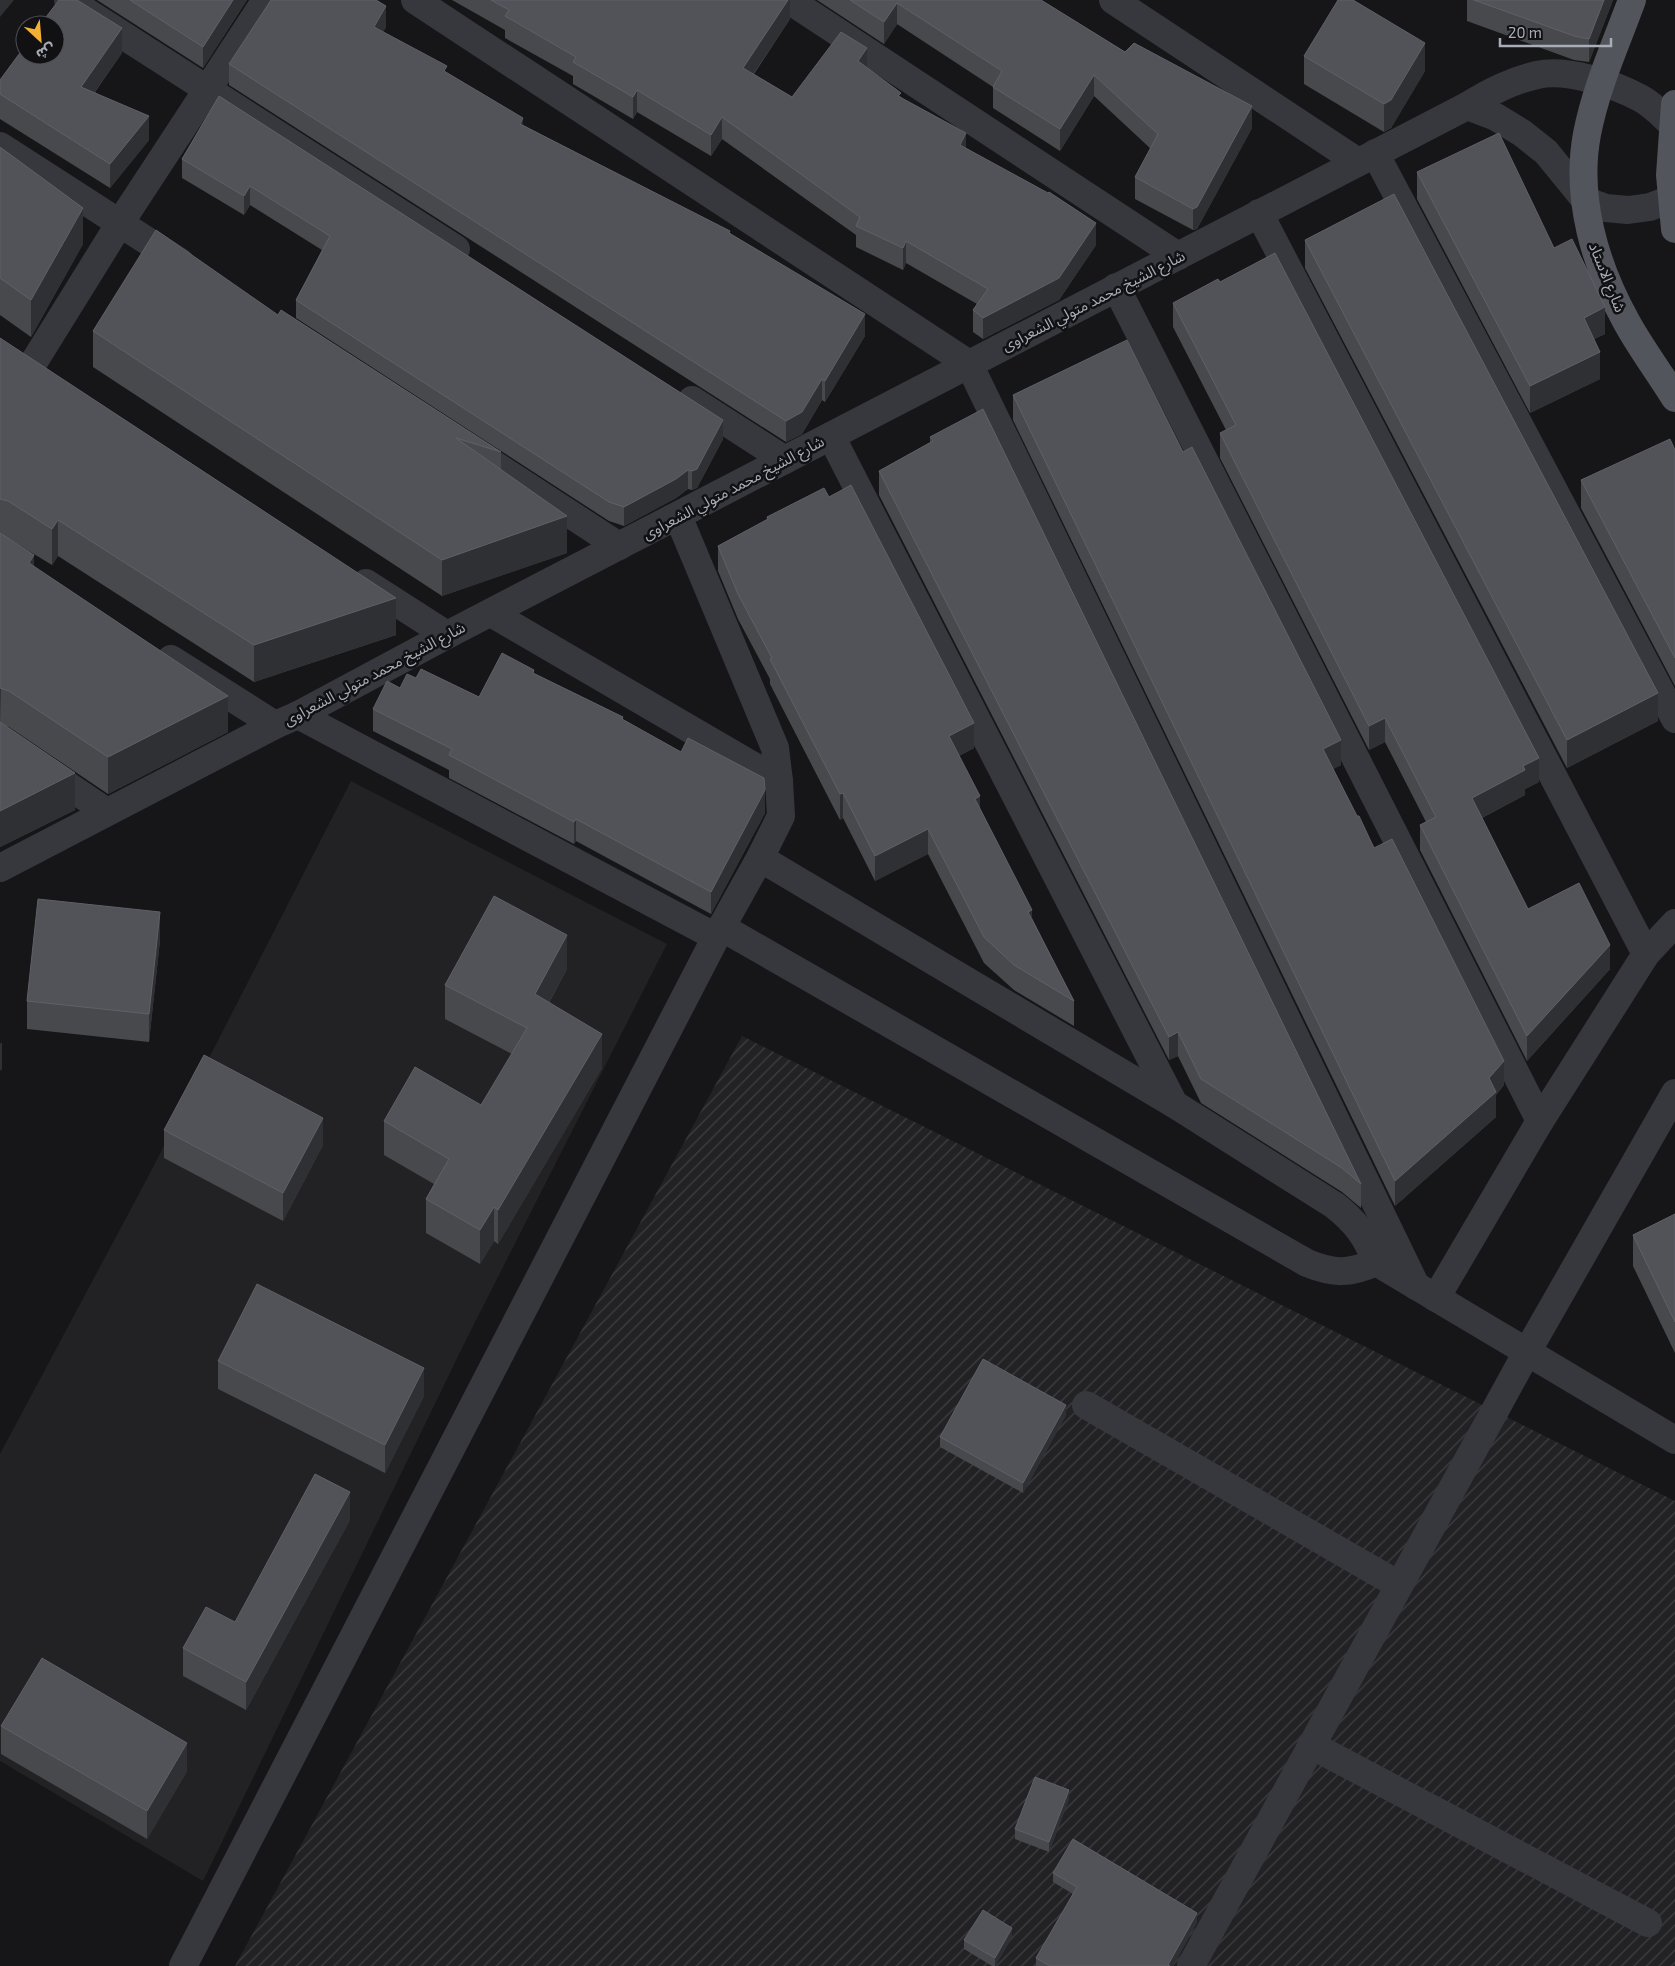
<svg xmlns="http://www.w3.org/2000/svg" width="1675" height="1966" font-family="'Exo 2','Noto Sans Arabic',sans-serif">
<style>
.built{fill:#222225}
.industrial{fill:url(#industrial-furrows)}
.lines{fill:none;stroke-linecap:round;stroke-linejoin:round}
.minor{stroke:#37383d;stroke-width:28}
.major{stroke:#53555c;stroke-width:28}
.wall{fill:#47494d}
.shaded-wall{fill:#2f3033}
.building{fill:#525359;stroke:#5f6168}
.labels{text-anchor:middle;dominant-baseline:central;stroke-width:5;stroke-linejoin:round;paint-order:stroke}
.street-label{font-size:15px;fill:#a8adb8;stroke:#111113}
</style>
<defs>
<pattern id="industrial-furrows" width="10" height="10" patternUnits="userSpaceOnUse" patternTransform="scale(1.25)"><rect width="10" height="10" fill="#222225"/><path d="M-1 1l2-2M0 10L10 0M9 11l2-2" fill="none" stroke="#3f3f43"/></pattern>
</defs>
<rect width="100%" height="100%" fill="#161618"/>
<polygon class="built" points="351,781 667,944 465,1342 203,1881 0,1761 0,1454 149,1175"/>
<polygon class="industrial" points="742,1036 1675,1501 1675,1966 235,1966"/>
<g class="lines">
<g class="minor">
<polyline points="68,0 456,249"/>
<polyline points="415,0 969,364 1416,1286"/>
<polyline points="789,0 1178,256"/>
<polyline points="1113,0 1358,162"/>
<polyline points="1467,106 1496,117 1522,133 1546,152 1586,201 1606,208 1628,210 1650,207 1671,199"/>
<polyline points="0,146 180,262"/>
<polyline points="1375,153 1675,719"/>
<polyline points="1259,213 1646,954"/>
<polyline points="1116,287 1540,1121"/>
<polyline points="32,365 120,223 266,0"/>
<polyline points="692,400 785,460"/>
<polyline points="831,436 1174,1104"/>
<polyline points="470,449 619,546"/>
<polyline points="366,583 447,635"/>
<polyline points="491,613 779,781"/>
<polyline points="171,659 275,725"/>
<polyline points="298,715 716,937"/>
<polyline points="0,740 107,812"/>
<path d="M760 858 1174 1104 1334 1205C1355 1221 1367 1237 1376 1262L1675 1440"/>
<path d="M0 868 275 725 298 715 447 635 1467 106C1490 92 1511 81 1537 75 1566 68 1614 84 1640 98 1652 104 1662 115 1672 124"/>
<path d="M721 927 1307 1263C1334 1274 1350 1274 1376 1262"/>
<polyline points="1436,1298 1540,1121 1646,954 1675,923"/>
<polyline points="1086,1405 1399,1585"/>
<polyline points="1311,1745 1648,1923"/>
<polyline points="183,1966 716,937 760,858 781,816 779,781 775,748 678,516"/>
<polyline points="1191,1966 1527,1352 1675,1093"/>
</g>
<g class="major">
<path d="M1632 0C1616 44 1596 87 1587 134 1575 198 1595 265 1626 321 1640 347 1659 372 1675 398"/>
<polyline points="1675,104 1670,175 1675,229"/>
</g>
</g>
<g class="wall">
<polygon points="97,0 247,0 203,68"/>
<polygon points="452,0 790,0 790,19 754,74 792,97 867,68 901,97 966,148 1096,245 1059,300 983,339 973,332 973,310 977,304 906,263 903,270 856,247 856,235 722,139 711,156 637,112 633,119 573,84 573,76 505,38 505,30"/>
<polygon points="817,0 1041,0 1125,52 1252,128 1197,229 1193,230 1135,199 1135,177 1151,149 1094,96 1060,151 993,108 993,87 897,24 884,44"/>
<polygon points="1467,0 1613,0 1589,62 1574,60 1467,21"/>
<polygon points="386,27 383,32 447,73 523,125 730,233 865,336 825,402 822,400 802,434 786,442 229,85 229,64"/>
<polygon points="122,53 95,92 149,140 110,188 0,119 0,80"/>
<polygon points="1304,56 1425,71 1391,128 1384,132 1304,84"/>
<polygon points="219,96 723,439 697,488 692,490 688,489 676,498 624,526 609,521 296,318 296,300 322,250 250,205 244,215 182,178 182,159"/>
<polygon points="0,147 83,244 31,337 0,315"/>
<polygon points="1417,172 1554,248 1605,334 1594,339 1600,379 1530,413 1417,199"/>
<polygon points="1305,240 1658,721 1567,768 1305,268"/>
<polygon points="1173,303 1539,782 1525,789 1525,795 1482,818 1528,909 1610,969 1527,1061 1420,850 1420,825 1426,822 1385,742 1369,750 1220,458 1220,433 1226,430 1173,327"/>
<polygon points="278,315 501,452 501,470 567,553 442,596 93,367 93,331"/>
<polygon points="0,338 396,635 254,682 58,556 52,565 6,537 34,567 228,732 108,794 9,727 5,726 75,810 0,847"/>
<polygon points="1013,395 1183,452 1341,765 1333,769 1357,816 1504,1085 1496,1095 1496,1117 1395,1206 1013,420"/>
<polygon points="930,437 1361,1184 1361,1208 1342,1192 1201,1103 1178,1056 1169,1060 879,495 879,471 930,443"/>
<polygon points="1675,450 1675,686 1581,508 1581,480"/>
<polygon points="829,497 974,748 959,756 980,809 1032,918 1074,1001 1074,1026 1014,990 984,963 928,854 875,881 843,818 840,820 770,684 770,679 738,619 718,571 718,546 767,520 767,517"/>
<polygon points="534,674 623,720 765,813 711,914 576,841 574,844 449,778 449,770 373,731 373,709 400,688 416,678 479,697"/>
<polygon points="160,940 149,1042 27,1029 27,1001"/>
<polygon points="567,969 549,1003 602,1068 498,1244 494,1241 480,1264 426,1233 426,1199 434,1184 384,1155 384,1121 481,1105 512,1054 445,1019 445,985"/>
<polygon points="164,1130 323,1145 283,1221 164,1158"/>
<polygon points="1675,1214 1675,1353 1633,1266 1633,1235"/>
<polygon points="218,1361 424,1396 385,1473 218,1389"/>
<polygon points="1066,1415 1023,1493 940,1447 940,1437"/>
<polygon points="350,1520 246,1710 183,1676 183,1648 235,1622"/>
<polygon points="1,1726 187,1771 147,1839 1,1754"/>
<polygon points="1069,1799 1049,1852 1015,1839 1015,1829"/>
<polygon points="1053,1873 1197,1922 1173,1966 1036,1966 1036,1958 1073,1894 1053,1882"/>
<polygon points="1012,1937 995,1966 992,1966 964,1949 964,1940"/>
</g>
<g class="shaded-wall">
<polygon points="0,0 14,0 0,17"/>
<polygon points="233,0 247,0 203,68 203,47"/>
<polygon points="788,0 790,0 790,19 743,89 743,68"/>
<polygon points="1604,0 1613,0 1589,62 1589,39"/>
<polygon points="897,3 897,24 884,44 884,22"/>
<polygon points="386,6 386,27 374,48 374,27"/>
<polygon points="122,28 122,53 81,111 81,87"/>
<polygon points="1425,43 1425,71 1391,128 1384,132 1384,104"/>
<polygon points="867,48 867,70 858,61"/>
<polygon points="1094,75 1094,96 1060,151 1060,129"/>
<polygon points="637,90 637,112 633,119 633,97"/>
<polygon points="1252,106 1252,128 1197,229 1193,230 1193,209"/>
<polygon points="149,116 149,140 110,188 110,164"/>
<polygon points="722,117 722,139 711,156 711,135"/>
<polygon points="523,118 523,140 520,124"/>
<polygon points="966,133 966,154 960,145"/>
<polygon points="250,186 250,205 244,215 244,196"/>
<polygon points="83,208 83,244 31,337 31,300"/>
<polygon points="1096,223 1096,245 1059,300 983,339 983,318"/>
<polygon points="906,241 906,263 903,270 903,248"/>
<polygon points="1605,307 1605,334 1584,344 1584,318"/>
<polygon points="865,314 865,336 825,402 825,381"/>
<polygon points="1600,352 1600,379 1530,413 1530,386"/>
<polygon points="822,379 822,400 802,434 786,442 786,421"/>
<polygon points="723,420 723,439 697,488 692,490 692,471"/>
<polygon points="688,470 688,489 676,498 624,526 624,507"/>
<polygon points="567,516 567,553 442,596 442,560"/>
<polygon points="58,520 58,556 52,565 52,529"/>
<polygon points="34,555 34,591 29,563"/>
<polygon points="396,598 396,635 254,682 254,645"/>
<polygon points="0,688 1,688 0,725"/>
<polygon points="1658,693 1658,721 1567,768 1567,740"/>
<polygon points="228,696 228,732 108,794 108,757"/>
<polygon points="1385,718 1385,742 1369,750 1369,726"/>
<polygon points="974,723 974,748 949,761 949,736"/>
<polygon points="1341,740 1341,765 1323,774 1323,749"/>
<polygon points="1539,758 1539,782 1525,789 1525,795 1472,823 1472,798 1523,766"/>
<polygon points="75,773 75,810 0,847 0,811"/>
<polygon points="765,790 765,813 711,914 711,892"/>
<polygon points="843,793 843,818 840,820 840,794"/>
<polygon points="980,796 980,822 975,799"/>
<polygon points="576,819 576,841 574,844 574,822"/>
<polygon points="928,829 928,854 875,881 875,856"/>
<polygon points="1032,910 1032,935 1028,912"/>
<polygon points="160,912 160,940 149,1042 149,1014"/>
<polygon points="567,935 567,969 535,1028 535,994"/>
<polygon points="1610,945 1610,969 1527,1061 1527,1036"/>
<polygon points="1178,1032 1178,1056 1169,1060 1169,1037"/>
<polygon points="602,1034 602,1068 498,1244 498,1210"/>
<polygon points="2,1042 2,1069 0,1071 0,1044"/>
<polygon points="1504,1061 1504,1085 1496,1095 1496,1117 1395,1206 1395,1181"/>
<polygon points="323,1118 323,1145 283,1221 283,1193"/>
<polygon points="494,1207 494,1241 480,1264 480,1230"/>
<polygon points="424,1368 424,1396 385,1473 385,1445"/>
<polygon points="1066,1405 1066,1415 1023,1493 1023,1483"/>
<polygon points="350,1492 350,1520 246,1710 246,1682"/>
<polygon points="187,1743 187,1771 147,1839 147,1811"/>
<polygon points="1069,1790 1069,1799 1049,1852 1049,1842"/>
<polygon points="1197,1913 1197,1922 1173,1966 1168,1966 1168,1965"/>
<polygon points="1012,1928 1012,1937 995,1966 995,1958"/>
</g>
<g class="building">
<polygon points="59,0 77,0 122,28 81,87 149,116 110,164 0,94 0,80 25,46 25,55 55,55 55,25 40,25"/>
<polygon points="130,0 233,0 203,47"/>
<polygon points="271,0 376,0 386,6 374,27 447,66 444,71 523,118 520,124 730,231 729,233 865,314 825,381 822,379 802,412 786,421 229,64"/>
<polygon points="491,0 788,0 743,68 792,97 841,32 867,48 858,61 901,93 898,96 966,133 960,145 1048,193 1049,192 1096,223 1059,278 983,318 973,310 988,289 906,241 903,248 856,226 860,217 722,117 711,135 637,90 633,97 573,62 576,57 505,16 509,10"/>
<polygon points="850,0 1041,0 1125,52 1134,43 1252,106 1197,207 1193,209 1135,177 1158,134 1094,75 1060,129 993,87 1002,71 897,3 884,22"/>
<polygon points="1338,0 1353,0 1425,43 1391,100 1384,104 1304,56"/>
<polygon points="1474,0 1604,0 1589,39 1574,36"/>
<polygon points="219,96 723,420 697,469 692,471 688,470 676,479 624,507 609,502 296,300 330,236 250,186 244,196 182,159"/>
<polygon points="1499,133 1554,248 1572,239 1605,307 1584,318 1600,352 1530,386 1417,172"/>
<polygon points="0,147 83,208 31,300 0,278"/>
<polygon points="1394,194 1658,693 1567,740 1305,240"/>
<polygon points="156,230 278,315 281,310 501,452 456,438 567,516 442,560 93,331"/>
<polygon points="1275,253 1539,758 1523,766 1525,770 1472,798 1528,909 1579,883 1610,945 1527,1036 1420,825 1436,817 1385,718 1369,726 1220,433 1236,425 1173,303 1218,279 1220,282"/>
<polygon points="0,338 396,598 254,645 58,520 52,529 8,501 0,499"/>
<polygon points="1127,340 1183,452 1192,447 1341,740 1323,749 1357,816 1359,816 1374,848 1392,839 1504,1061 1489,1078 1496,1092 1395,1181 1013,395"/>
<polygon points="983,409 1361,1184 1342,1168 1201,1079 1178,1032 1169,1037 879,471 933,441 930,437"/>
<polygon points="1670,439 1675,450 1675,658 1581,480"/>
<polygon points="851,485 974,723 949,736 980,796 975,799 1032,910 1028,912 1074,1001 1014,965 984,937 928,829 875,856 843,793 840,794 770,659 772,658 738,594 718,546 768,519 767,517 824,488 829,497"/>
<polygon points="0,533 34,555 29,563 228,696 108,757 9,691 0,688"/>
<polygon points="502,653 534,670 533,673 623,717 622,719 681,752 688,738 764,778 765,790 711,892 576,819 574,822 449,755 452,749 373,709 387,681 400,688 407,674 416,678 421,669 479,697"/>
<polygon points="0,722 75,773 0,811"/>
<polygon points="494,896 567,935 535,994 602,1034 498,1210 494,1207 480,1230 426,1199 449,1159 384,1121 415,1067 481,1105 527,1028 445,985"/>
<polygon points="38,899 160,912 149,1014 27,1001"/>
<polygon points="204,1055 323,1118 283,1193 164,1130"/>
<polygon points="1675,1214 1675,1322 1633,1235"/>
<polygon points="257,1284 424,1368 385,1445 218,1361"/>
<polygon points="983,1359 1066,1405 1023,1483 940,1437"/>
<polygon points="315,1474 350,1492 246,1682 183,1648 206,1607 235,1622"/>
<polygon points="42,1658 187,1743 147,1811 1,1726"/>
<polygon points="1035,1777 1069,1790 1049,1842 1015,1829"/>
<polygon points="1073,1839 1197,1913 1168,1965 1170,1966 1050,1966 1036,1958 1077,1887 1053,1873"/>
<polygon points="983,1910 1012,1928 995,1958 964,1940"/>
</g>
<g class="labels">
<g class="street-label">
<text transform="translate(1608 277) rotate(68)">شارع الاستاد</text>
<text transform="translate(1093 300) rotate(-27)">شارع الشيخ محمد متولي الشعراوى</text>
<text transform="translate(733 487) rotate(-28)">شارع الشيخ محمد متولي الشعراوى</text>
<text transform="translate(374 673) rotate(-28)">شارع الشيخ محمد متولي الشعراوى</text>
</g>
</g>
<g transform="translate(40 40) rotate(154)"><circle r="24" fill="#111113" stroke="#4d4f55"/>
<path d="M0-4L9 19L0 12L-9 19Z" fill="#f2b134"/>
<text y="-8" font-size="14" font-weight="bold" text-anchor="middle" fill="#a8adb8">ش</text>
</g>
<path d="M1500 38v8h111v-8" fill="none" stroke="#a8adb8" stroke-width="2.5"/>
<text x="1508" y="38" font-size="15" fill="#a8adb8" stroke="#111113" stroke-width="4" paint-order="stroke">20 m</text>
</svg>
